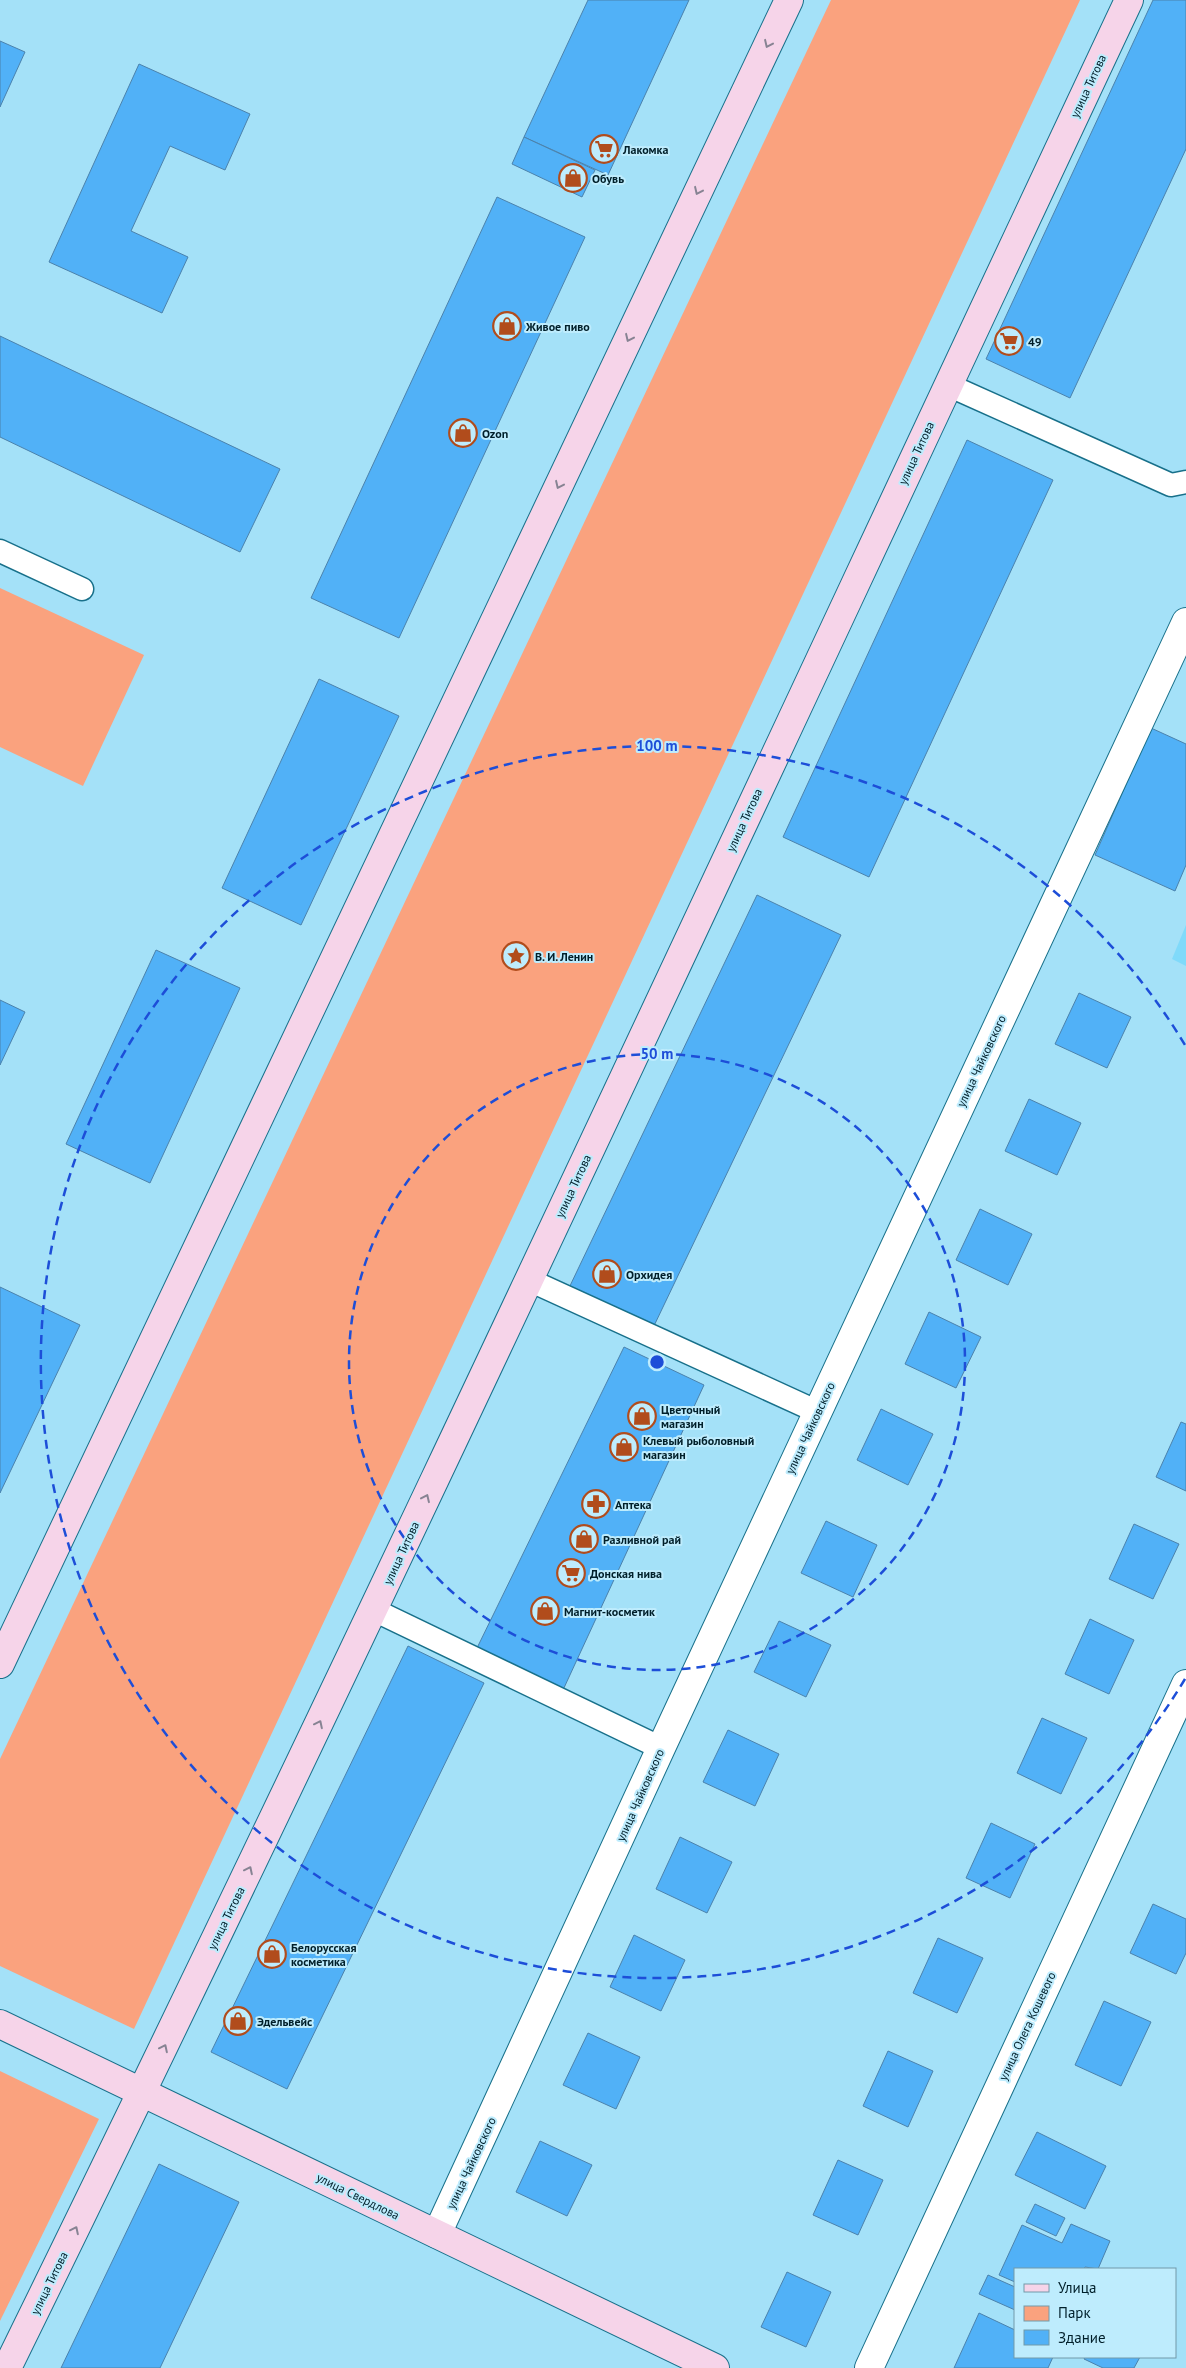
<svg xmlns="http://www.w3.org/2000/svg" width="1186" height="2368" font-family="'PT Sans',sans-serif">
<style>
.built{fill:#80dafa}
.green{fill:#faa27e}
.building{fill:#51b1f7;stroke:#4b82ac}
.lines{fill:none;stroke-linecap:round;stroke-linejoin:round}
.lane-casing{stroke:#18708a;stroke-width:25}
.street-casing{stroke:#18708a;stroke-width:30}
.secondary-casing{stroke:#18708a;stroke-width:30}
.lane{stroke:#fff;stroke-width:22}
.street{stroke:#fff;stroke-width:28}
.secondary{stroke:#f6d4e9;stroke-width:28}
.oneway{stroke:#878393}
.ring{fill:none;stroke:#1d4ed8;stroke-width:2.5;stroke-dasharray:9 6}
.labels{text-anchor:middle;dominant-baseline:central;stroke-width:4;stroke-linejoin:round;paint-order:stroke}
.street-label{font-size:12px;fill:#001f2a;stroke:#beecfd}
.poi-label{font-size:12px;font-weight:bold;fill:#001f2a;stroke:#beecfd;text-anchor:start}
.centre{fill:#1d4ed8;stroke:#beecfd;stroke-width:2.5}
.ring-label{font-size:15px;text-anchor:middle;font-weight:bold;fill:#1d4ed8;stroke:#beecfd;stroke-width:4;stroke-linejoin:round;paint-order:stroke}
</style>
<rect width="100%" height="100%" fill="#a4e1f8"/>
<polygon class="built" points="1186,925 1186,966 1172,959"/>
<g class="green">
<polygon points="831,0 1080,0 134,2029 0,1966 0,1759"/>
<polygon points="0,588 144,655 83,786 0,747"/>
<polygon points="0,2071 99,2119 0,2321"/>
</g>
<g class="building">
<polygon points="588,0 689,0 608,175 524,137"/>
<polygon points="1153,0 1186,0 1186,149 1070,398 986,359"/>
<polygon points="0,41 25,52 0,107"/>
<polygon points="139,64 250,114 225,170 170,146 131,231 188,257 162,313 49,262"/>
<polygon points="524,137 595,170 582,197 512,164"/>
<polygon points="497,197 585,237 399,638 311,598"/>
<polygon points="0,336 280,469 240,552 0,437"/>
<polygon points="967,440 1053,480 869,877 783,837"/>
<polygon points="319,679 399,716 301,925 222,888"/>
<polygon points="1151,728 1186,744 1186,865 1175,891 1095,855"/>
<polygon points="757,895 841,935 652,1330 568,1290"/>
<polygon points="156,950 240,988 150,1183 66,1144"/>
<polygon points="1079,993 1131,1017 1107,1068 1055,1044"/>
<polygon points="0,1000 25,1012 0,1065"/>
<polygon points="1029,1099 1081,1123 1057,1175 1005,1151"/>
<polygon points="980,1209 1032,1234 1008,1285 956,1260"/>
<polygon points="0,1287 80,1325 0,1493"/>
<polygon points="929,1312 981,1337 956,1388 905,1364"/>
<polygon points="624,1347 704,1385 563,1690 477,1648"/>
<polygon points="881,1409 933,1434 908,1485 857,1460"/>
<polygon points="1181,1422 1186,1424 1186,1491 1156,1477"/>
<polygon points="826,1521 877,1545 853,1597 801,1573"/>
<polygon points="1134,1524 1179,1544 1153,1599 1109,1579"/>
<polygon points="1090,1619 1134,1640 1109,1694 1065,1674"/>
<polygon points="779,1621 831,1645 806,1697 754,1672"/>
<polygon points="408,1646 484,1683 287,2089 211,2052"/>
<polygon points="1042,1718 1087,1738 1061,1794 1017,1773"/>
<polygon points="728,1730 779,1754 755,1806 703,1782"/>
<polygon points="991,1823 1035,1844 1010,1898 966,1878"/>
<polygon points="680,1837 732,1862 707,1913 656,1889"/>
<polygon points="1153,1904 1186,1919 1186,1953 1176,1974 1130,1953"/>
<polygon points="634,1935 685,1960 661,2011 610,1987"/>
<polygon points="938,1938 983,1958 957,2013 913,1993"/>
<polygon points="1104,2001 1151,2022 1121,2086 1075,2065"/>
<polygon points="588,2033 640,2057 616,2109 563,2085"/>
<polygon points="888,2051 933,2071 908,2127 863,2106"/>
<polygon points="1037,2132 1106,2166 1085,2209 1015,2175"/>
<polygon points="540,2141 592,2165 567,2216 516,2192"/>
<polygon points="838,2160 883,2180 858,2235 813,2215"/>
<polygon points="159,2164 239,2202 160,2368 61,2368"/>
<polygon points="1035,2204 1065,2218 1056,2236 1026,2222"/>
<polygon points="1071,2224 1110,2241 1098,2269 1085,2267 1084,2269 1015,2269 1015,2282 999,2275 1022,2225 1062,2243"/>
<polygon points="787,2272 831,2292 806,2347 761,2327"/>
<polygon points="988,2275 1015,2287 1015,2310 979,2294"/>
<polygon points="979,2313 1015,2330 1015,2357 1053,2357 1048,2368 954,2368"/>
<polygon points="1085,2357 1140,2357 1134,2368 1103,2368 1084,2359"/>
</g>
<g class="lines">
<defs>
<g id="lane">
<polyline points="948,385 1171,485 1186,482"/>
<polyline points="0,551 82,589"/>
<polyline points="529,1280 818,1412"/>
<polyline points="374,1610 661,1748"/>
</g>
<g id="street">
<polyline points="437,2234 661,1748 1186,622"/>
<polyline points="869,2368 1186,1684"/>
</g>
<g id="secondary">
<polyline points="0,1664 789,0"/>
<polyline points="0,2024 715,2368"/>
<path d="M7 2368C392 1584 757 791 1129 0"/>
</g>
</defs>
<use href="#lane" class="lane-casing"/>
<use href="#street" class="street-casing"/>
<use href="#secondary" class="secondary-casing"/>
<use href="#lane" class="lane"/>
<use href="#street" class="street"/>
<use href="#secondary" class="secondary"/>
</g>
<defs><path id="oneway-chevron" d="M-2-3.5L2.5 0L-2 3.5" fill="none" stroke-width="1.6" stroke-linecap="round" stroke-linejoin="round" transform="scale(1.25)"/></defs>
<g class="oneway">
<use href="#oneway-chevron" transform="translate(768 44) rotate(115)"/>
<use href="#oneway-chevron" transform="translate(698 191) rotate(115)"/>
<use href="#oneway-chevron" transform="translate(629 338) rotate(115)"/>
<use href="#oneway-chevron" transform="translate(559 485) rotate(115)"/>
<use href="#oneway-chevron" transform="translate(426 1498) rotate(-65)"/>
<use href="#oneway-chevron" transform="translate(319 1724) rotate(-64)"/>
<use href="#oneway-chevron" transform="translate(249 1870) rotate(-64)"/>
<use href="#oneway-chevron" transform="translate(164 2048) rotate(-64)"/>
<use href="#oneway-chevron" transform="translate(75 2230) rotate(-64)"/>
</g>
<g class="ring">
<circle cx="657" cy="1362" r="308"/>
<path d="M1185 1679A616 616 0 1 1 1185 1045"/>
</g>
<defs>
<symbol id="supermarket-ring" viewBox="-11 -11 22 22"><circle r="9.5" fill="#beecfd" stroke="#b14c1c" stroke-width="1.5"/><path d="M-6-5.5h2.5l.6 2H6L4.5 2H-2.5L-4.4-4H-6ZM-1.5 3.2a1.3 1.3 0 1 0 .1 0ZM3 3.2a1.3 1.3 0 1 0 .1 0Z" fill="#b14c1c"/></symbol>
<symbol id="shop-ring" viewBox="-11 -11 22 22"><circle r="9.5" fill="#beecfd" stroke="#b14c1c" stroke-width="1.5"/><path d="M-5-2.5h2.3a2.7 3.5 0 0 1 5.4 0H5L5.5 6h-11ZM-1.5-2.5h3a1.5 2.3 0 0 0-3 0Z" fill="#b14c1c"/></symbol>
<symbol id="sight-ring" viewBox="-11 -11 22 22"><circle r="9.5" fill="#beecfd" stroke="#b14c1c" stroke-width="1.5"/><path d="M0-6L1.8-2.2L6-1.7L2.9 1.2L3.7 5.4L0 3.3L-3.7 5.4L-2.9 1.2L-6-1.7L-1.8-2.2Z" fill="#b14c1c"/></symbol>
<symbol id="pharmacy-ring" viewBox="-11 -11 22 22"><circle r="9.5" fill="#beecfd" stroke="#b14c1c" stroke-width="1.5"/><path d="M-2-6h4v4h4v4h-4v4h-4v-4h-4v-4h4Z" fill="#b14c1c"/></symbol>
</defs>
<g fill-rule="evenodd">
<use href="#supermarket-ring" x="588" y="133" width="32" height="32"/>
<use href="#shop-ring" x="557" y="162" width="32" height="32"/>
<use href="#shop-ring" x="491" y="310" width="32" height="32"/>
<use href="#supermarket-ring" x="993" y="325" width="32" height="32"/>
<use href="#shop-ring" x="447" y="417" width="32" height="32"/>
<use href="#sight-ring" x="500" y="940" width="32" height="32"/>
<use href="#shop-ring" x="591" y="1258" width="32" height="32"/>
<use href="#shop-ring" x="626" y="1400" width="32" height="32"/>
<use href="#shop-ring" x="608" y="1431" width="32" height="32"/>
<use href="#pharmacy-ring" x="580" y="1488" width="32" height="32"/>
<use href="#shop-ring" x="568" y="1523" width="32" height="32"/>
<use href="#supermarket-ring" x="555" y="1557" width="32" height="32"/>
<use href="#shop-ring" x="529" y="1595" width="32" height="32"/>
<use href="#shop-ring" x="256" y="1938" width="32" height="32"/>
<use href="#shop-ring" x="222" y="2005" width="32" height="32"/>
</g>
<g class="labels">
<g class="street-label">
<text transform="translate(1088 86) rotate(-65)">улица Титова</text>
<text transform="translate(916 453) rotate(-65)">улица Титова</text>
<text transform="translate(744 820) rotate(-65)">улица Титова</text>
<text transform="translate(981 1061) rotate(-65)">улица Чайковского</text>
<text transform="translate(573 1186) rotate(-65)">улица Титова</text>
<text transform="translate(810 1428) rotate(-65)">улица Чайковского</text>
<text transform="translate(401 1553) rotate(-65)">улица Титова</text>
<text transform="translate(640 1795) rotate(-66)">улица Чайковского</text>
<text transform="translate(226 1918) rotate(-64)">улица Титова</text>
<text transform="translate(1027 2026) rotate(-65)">улица Олега Кошевого</text>
<text transform="translate(471 2163) rotate(-65)">улица Чайковского</text>
<text transform="translate(358 2196) rotate(26)">улица Свердлова</text>
<text transform="translate(49 2283) rotate(-64)">улица Титова</text>
</g>
<g class="poi-label">
<text x="623" y="149">Лакомка</text>
<text x="592" y="178">Обувь</text>
<text x="526" y="326">Живое пиво</text>
<text x="1028" y="341">49</text>
<text x="482" y="433">Ozon</text>
<text x="535" y="956">В. И. Ленин</text>
<text x="626" y="1274">Орхидея</text>
<text x="661" y="1409">Цветочный<tspan x="661" dy="14">магазин</tspan></text>
<text x="643" y="1440">Клевый рыболовный<tspan x="643" dy="14">магазин</tspan></text>
<text x="615" y="1504">Аптека</text>
<text x="603" y="1539">Разливной рай</text>
<text x="590" y="1573">Донская нива</text>
<text x="564" y="1611">Магнит-косметик</text>
<text x="291" y="1947">Белорусская<tspan x="291" dy="14">косметика</tspan></text>
<text x="257" y="2021">Эдельвейс</text>
</g>
</g>
<circle cx="657" cy="1362" r="8" class="centre"/>
<g class="ring-label">
<text x="657" y="751">100 m</text>
<text x="657" y="1059">50 m</text>
</g>
<rect x="1014" y="2268" width="162" height="90" fill="#beecfd" stroke="#729aa9"/>
<rect x="1024" y="2284" width="25" height="8" fill="#f6d4e9" stroke="#729aa9"/>
<text x="1058" y="2293" font-size="15" fill="#001f2a">Улица</text>
<rect x="1024" y="2306" width="25" height="15" fill="#faa27e" stroke="#729aa9"/>
<text x="1058" y="2318" font-size="15" fill="#001f2a">Парк</text>
<rect x="1024" y="2330" width="25" height="15" fill="#51b1f7" stroke="#729aa9"/>
<text x="1058" y="2343" font-size="15" fill="#001f2a">Здание</text>
</svg>
